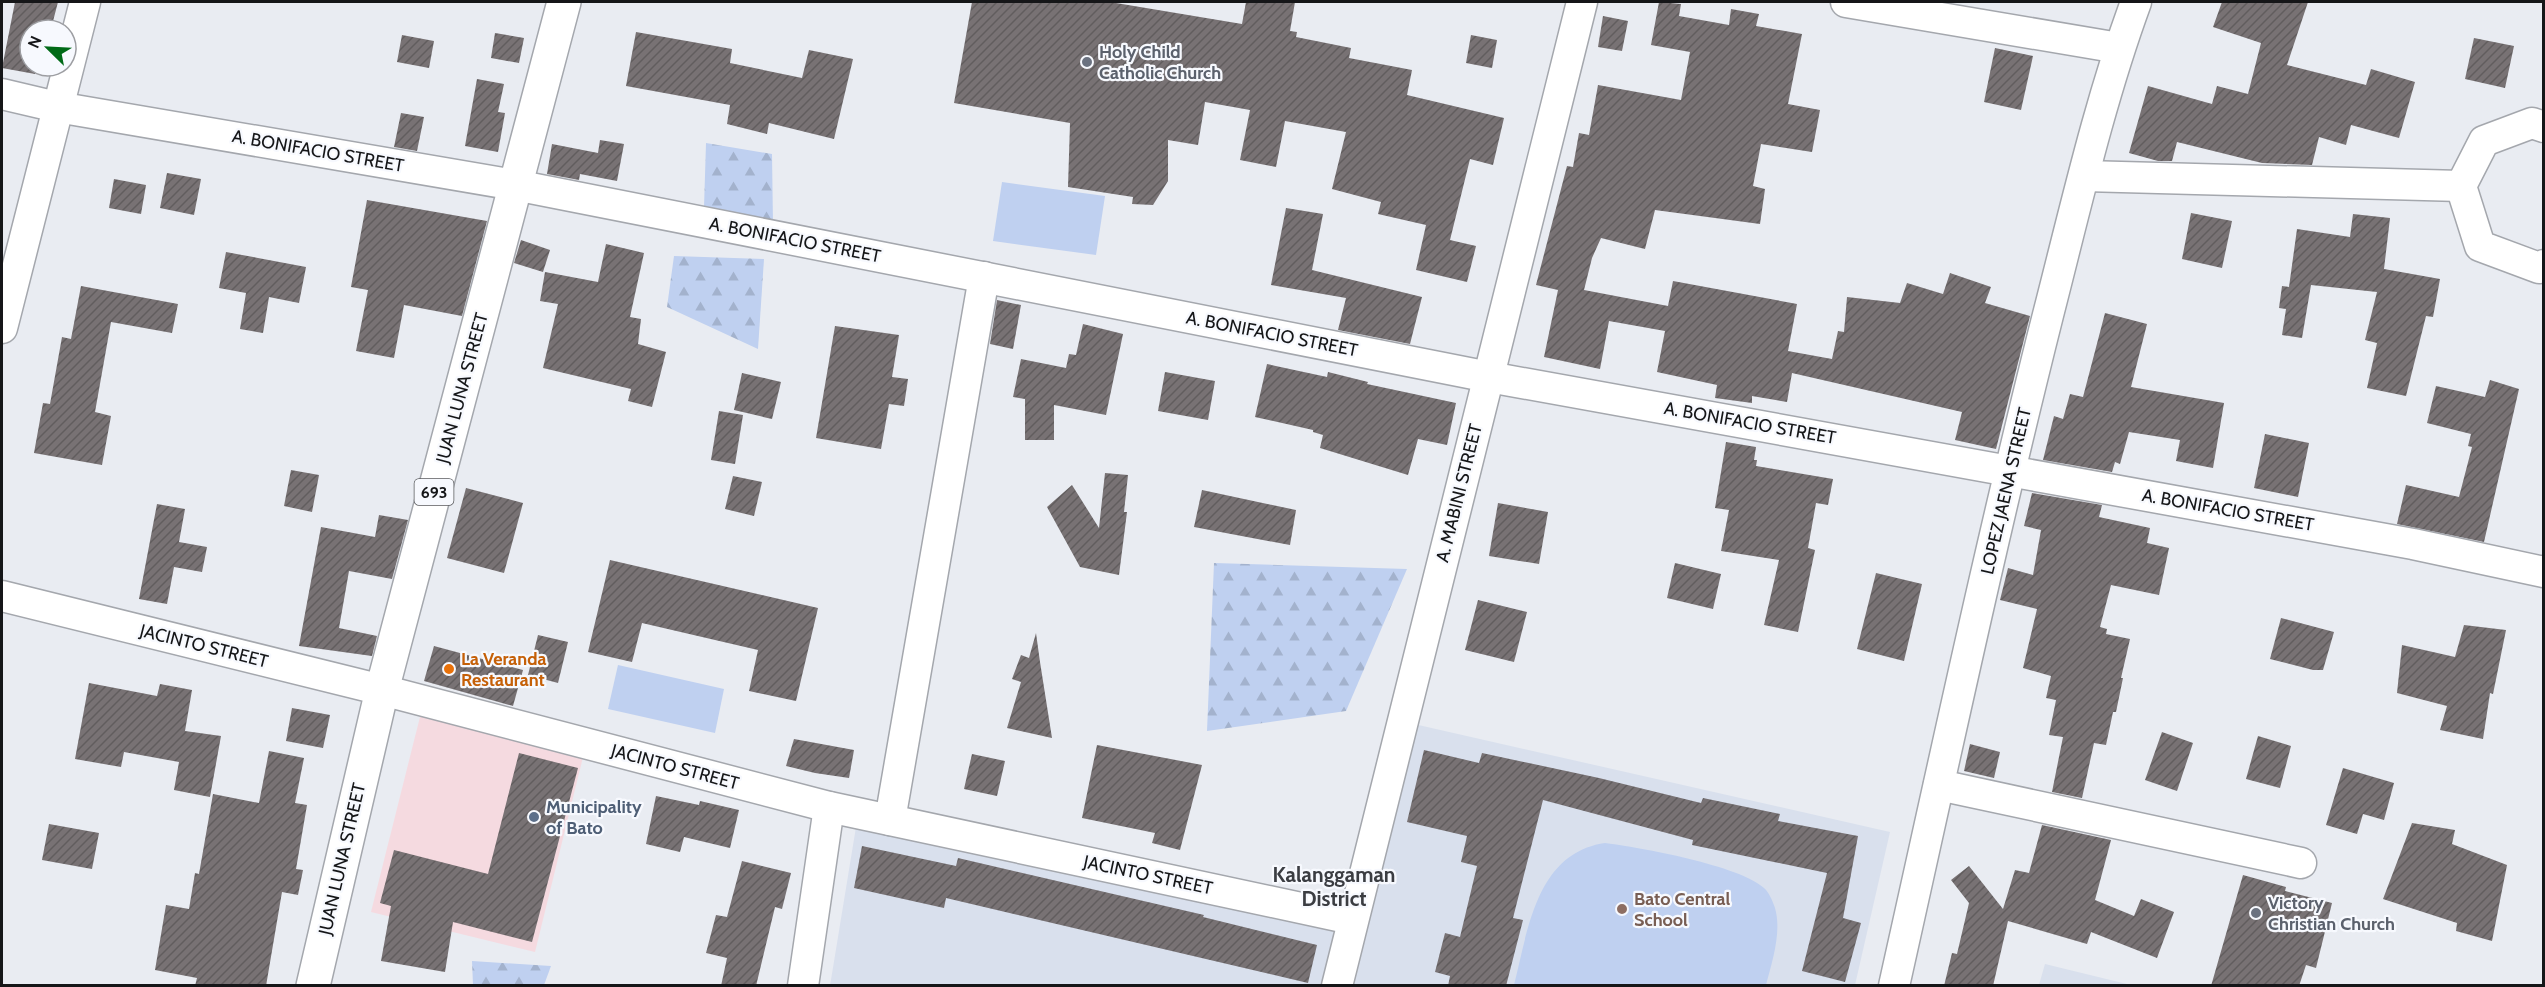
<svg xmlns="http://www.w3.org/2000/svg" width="2545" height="987" font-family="Cabin,sans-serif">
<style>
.commercial{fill:#f5dae0}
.built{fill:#d9e0ed}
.forest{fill:url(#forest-firs)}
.pitch{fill:#bfd0f0}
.building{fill:url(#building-hatch)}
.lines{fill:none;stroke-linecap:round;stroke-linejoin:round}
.minor-casing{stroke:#a4a7ad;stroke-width:33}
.major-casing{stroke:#a4a7ad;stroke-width:36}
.minor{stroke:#fff;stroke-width:30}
.major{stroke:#fff;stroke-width:33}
.worship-dot{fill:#6b7280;stroke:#f7f9fe;stroke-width:2}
.food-dot{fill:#e8710a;stroke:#f7f9fe;stroke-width:2}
.service-dot{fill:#5c6f8a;stroke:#f7f9fe;stroke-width:2}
.education-dot{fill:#8d6e63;stroke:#f7f9fe;stroke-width:2}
.labels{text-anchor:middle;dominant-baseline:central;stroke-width:4.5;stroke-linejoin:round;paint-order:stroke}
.shield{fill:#f7f9fe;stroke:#595a5d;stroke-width:1.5}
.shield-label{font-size:16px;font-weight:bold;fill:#151618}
.worship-label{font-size:18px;font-weight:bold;fill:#5b616d;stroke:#f7f9fe;text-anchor:start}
.street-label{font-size:18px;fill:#151618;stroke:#f7f9fe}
.food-label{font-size:18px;font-weight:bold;fill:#c56008;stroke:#f7f9fe;text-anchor:start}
.service-label{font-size:18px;font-weight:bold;fill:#4e5e75;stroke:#f7f9fe;text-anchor:start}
.education-label{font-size:18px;font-weight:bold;fill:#785e54;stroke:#f7f9fe;text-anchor:start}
.quarter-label{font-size:21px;font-weight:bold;fill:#3b3d42;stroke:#f7f9fe}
</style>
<defs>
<pattern id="forest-firs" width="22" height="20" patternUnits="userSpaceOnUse" patternTransform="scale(1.5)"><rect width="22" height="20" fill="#bfd0f0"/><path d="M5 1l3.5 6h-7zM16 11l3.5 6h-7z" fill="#a3b2cd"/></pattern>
<pattern id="building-hatch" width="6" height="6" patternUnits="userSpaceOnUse" patternTransform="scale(1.5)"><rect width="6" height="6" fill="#787274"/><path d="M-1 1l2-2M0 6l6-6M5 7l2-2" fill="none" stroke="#615d5e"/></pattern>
</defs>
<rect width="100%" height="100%" fill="#e9ecf2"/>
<polygon class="commercial" points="421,713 584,753 535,952 371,912"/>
<g class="built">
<polygon points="1414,724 1890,832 1855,985 1354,986"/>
<polygon points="857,821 1341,926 1326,985 830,986"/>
<polygon points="2045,964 2131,985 2039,985"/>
</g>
<g class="forest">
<polygon points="706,143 772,154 773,225 704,207"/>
<polygon points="674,256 764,259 758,349 667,307"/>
<polygon points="1214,563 1407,569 1346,711 1207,731"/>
<polygon points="472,961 551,966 544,985 473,985"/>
</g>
<g class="pitch">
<polygon points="1002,182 1105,196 1096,255 993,241"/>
<polygon points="618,665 724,689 715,733 608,709"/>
<path d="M1605 843C1639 847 1741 866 1764 888 1769 892 1773 902 1775 908 1782 932 1772 962 1766 985H1514C1528 931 1536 853 1605 843Z"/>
</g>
<g class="building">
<polygon points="15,2 58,2 51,29 44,28 43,30 30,30 30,66 37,66 35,74 2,68"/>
<polygon points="972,2 1110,2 1242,24 1246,2 1295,2 1290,31 1297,32 1296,37 1351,48 1349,58 1412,70 1407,95 1504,118 1493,165 1470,159 1450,240 1476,246 1467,282 1416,270 1426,225 1378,214 1381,202 1332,189 1346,132 1285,121 1276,167 1240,160 1250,110 1205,102 1198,145 1168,140 1168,181 1153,205 1132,204 1133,197 1068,187 1070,123 954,103"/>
<polygon points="1659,2 1681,4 1679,16 1729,25 1731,9 1759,14 1756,26 1802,34 1788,104 1820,110 1812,152 1761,144 1753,186 1765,189 1760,224 1655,210 1645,249 1601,238 1592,258 1584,290 1668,306 1673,281 1797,304 1788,351 1832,359 1838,331 1844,332 1847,297 1900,303 1907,283 1943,294 1950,273 1991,287 1985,303 2030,316 1996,449 1955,440 1962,412 1792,373 1787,402 1752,396 1752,403 1715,398 1717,385 1657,372 1665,331 1609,321 1600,369 1544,357 1558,290 1536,285 1567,166 1573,167 1579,133 1589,135 1598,85 1681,100 1690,52 1651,45"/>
<polygon points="2222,2 2308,2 2287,65 2366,85 2371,69 2415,82 2399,138 2351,125 2346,145 2319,137 2312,165 2262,163 2177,142 2172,161 2158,161 2129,153 2148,86 2212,104 2217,86 2248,94 2261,43 2213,27"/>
<polygon points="1603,16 1628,21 1622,51 1598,47"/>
<polygon points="636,32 732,49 730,63 802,78 809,50 853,59 834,139 769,123 767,134 727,124 730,105 626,86"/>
<polygon points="495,33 524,38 519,63 491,58"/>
<polygon points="402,35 434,41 429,68 397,62"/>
<polygon points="1471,35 1497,40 1492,68 1466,63"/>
<polygon points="2474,38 2514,46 2505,88 2465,79"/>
<polygon points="1995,48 2033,56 2021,110 1984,102"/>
<polygon points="477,79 504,84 498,112 505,113 498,152 465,146"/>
<polygon points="401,113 424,117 417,151 394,147"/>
<polygon points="600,140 624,144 617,181 580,174 579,180 547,174 552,144 598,153"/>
<polygon points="167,173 201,179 194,215 160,208"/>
<polygon points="114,179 146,185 141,214 109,208"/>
<polygon points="367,200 487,221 462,316 404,305 394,358 356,351 368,290 351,287"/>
<polygon points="1286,208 1323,214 1312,270 1422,297 1410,344 1338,330 1346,298 1271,285"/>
<polygon points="2191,213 2232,221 2222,268 2182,259"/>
<polygon points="2353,214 2390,218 2384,269 2440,279 2433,317 2426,316 2406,396 2367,388 2377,343 2365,340 2377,292 2311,285 2302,338 2282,335 2286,309 2279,308 2282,286 2289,287 2297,229 2350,237"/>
<polygon points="521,240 550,250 543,272 514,263"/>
<polygon points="606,244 644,253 630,317 641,319 638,344 666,352 652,407 628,401 631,389 543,368 558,304 540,301 545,272 598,282"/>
<polygon points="226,252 306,267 299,303 269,297 263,333 240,329 246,293 219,288"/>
<polygon points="81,286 178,304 172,333 111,322 95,412 111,416 102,465 34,453 43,403 50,404 62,337 71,339"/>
<polygon points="997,300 1021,305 1013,349 990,344"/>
<polygon points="2105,313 2147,324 2131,387 2224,403 2213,468 2176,461 2180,440 2129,432 2120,464 2115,462 2112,472 2043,460 2054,416 2063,419 2070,394 2083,397"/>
<polygon points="1083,324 1123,334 1106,415 1054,405 1054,440 1025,440 1025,399 1013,397 1021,359 1066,368 1069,354 1076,355"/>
<polygon points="835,326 899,335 892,377 908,379 904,406 889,404 881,449 816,438"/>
<polygon points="1267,364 1327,377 1328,372 1368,382 1367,384 1456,403 1447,445 1418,439 1408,475 1320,448 1323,435 1313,432 1313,430 1255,417"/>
<polygon points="1165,372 1215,381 1208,420 1158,411"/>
<polygon points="742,373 781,382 772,419 734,410"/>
<polygon points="2490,380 2519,389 2484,542 2397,524 2406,485 2459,497 2472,447 2468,446 2471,434 2427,423 2436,386 2485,397"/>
<polygon points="719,411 743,415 735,464 711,460"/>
<polygon points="2265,434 2309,443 2298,497 2254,488"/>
<polygon points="1726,442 1756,447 1754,460 1757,460 1756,466 1833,479 1828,505 1816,503 1808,548 1815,550 1798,632 1764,625 1779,560 1721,551 1729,510 1715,508"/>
<polygon points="291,470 319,475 312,512 284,506"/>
<polygon points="1105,473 1128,475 1124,512 1127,512 1119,575 1080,567 1047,507 1072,485 1099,528"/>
<polygon points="733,476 762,482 754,516 725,509"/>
<polygon points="466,488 523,503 504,573 447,558"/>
<polygon points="1202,490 1296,510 1290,545 1194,527"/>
<polygon points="2032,493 2102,505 2099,517 2150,528 2147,543 2169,548 2159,595 2111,585 2100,627 2107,629 2106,634 2130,639 2121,678 2123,678 2116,712 2113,712 2106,745 2094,743 2082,798 2052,792 2063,737 2049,735 2056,700 2046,698 2051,676 2023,668 2037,609 2000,600 2008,568 2033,575 2041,530 2024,526"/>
<polygon points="1498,503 1548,512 1539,564 1489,556"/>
<polygon points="157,504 185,509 179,542 207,547 202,572 174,567 167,604 139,599"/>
<polygon points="379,515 408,520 392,579 349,571 339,628 377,636 372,656 299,646 321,527 375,537"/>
<polygon points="610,560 818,608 796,701 749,691 758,650 642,623 632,662 588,652"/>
<polygon points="1675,563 1721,574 1713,609 1667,598"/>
<polygon points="1876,573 1922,584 1904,661 1857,649"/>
<polygon points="1478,600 1527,612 1514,662 1465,650"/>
<polygon points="2281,618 2334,632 2323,670 2313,670 2270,659"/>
<polygon points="2464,625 2506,630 2493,694 2490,693 2483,739 2440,730 2447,706 2397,693 2402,645 2455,657"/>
<polygon points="1036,633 1040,662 1052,738 1007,728 1021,682 1012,679 1021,655 1029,658"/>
<polygon points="538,635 568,642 558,683 528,675"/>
<polygon points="434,646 523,670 513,706 424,681"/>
<polygon points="89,683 157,696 160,684 192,690 185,731 221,736 210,797 174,790 179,762 124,752 121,767 75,759"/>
<polygon points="292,708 330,715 323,748 286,741"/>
<polygon points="2162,732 2193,743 2177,791 2145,780"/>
<polygon points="2258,736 2291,746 2280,788 2246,779"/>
<polygon points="794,739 854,750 849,778 815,773 786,766"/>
<polygon points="1970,744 2000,752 1994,778 1964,771"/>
<polygon points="1097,745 1202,765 1180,850 1152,843 1155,833 1082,818"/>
<polygon points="1424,750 1479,763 1482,753 1599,778 1701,803 1703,798 1780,814 1778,821 1858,836 1843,918 1861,923 1845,982 1802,971 1827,873 1692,845 1693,840 1543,800 1513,918 1523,920 1506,986 1448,986 1450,976 1435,972 1445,933 1460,937 1477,866 1461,862 1467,836 1407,822"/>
<polygon points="269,751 304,758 295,803 307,805 296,869 303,870 298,895 282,892 266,986 195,986 197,978 155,970 166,905 189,909 195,873 199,874 213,794 259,803"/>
<polygon points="519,753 578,768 532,942 453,922 445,972 381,961 391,906 380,903 394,850 488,874"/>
<polygon points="972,754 1005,761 997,796 964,789"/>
<polygon points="2343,768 2394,783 2384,820 2363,814 2357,834 2326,825"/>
<polygon points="656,796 699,805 700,801 739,810 730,848 684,837 680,852 646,844"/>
<polygon points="2412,823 2455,830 2452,844 2507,865 2492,941 2456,931 2457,923 2383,899"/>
<polygon points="49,824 99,833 92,869 42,860"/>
<polygon points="2042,825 2111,840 2095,900 2134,916 2141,899 2174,912 2157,958 2091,932 2087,944 2008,921 1993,986 1944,986 1952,953 1957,954 1969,903 1951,880 1969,866 2003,909 2015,870 2029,873"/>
<polygon points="862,846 956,866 958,858 1204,915 1203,917 1317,945 1308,983 946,898 944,908 854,888"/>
<polygon points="742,861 791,873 782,909 775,907 756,986 721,986 727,958 706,953 716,915 727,917"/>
<polygon points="2243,875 2286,887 2285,891 2332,903 2316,968 2306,965 2299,986 2211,986"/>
</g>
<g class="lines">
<defs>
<g id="minor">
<polyline points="1846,2 2119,48"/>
<polyline points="2,94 57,107 515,185 1489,377 2413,544 2544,572"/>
<polyline points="2544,127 2532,123 2484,141 2461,186 2480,246 2539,268 2544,265"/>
<polyline points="2084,176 2461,186"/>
<polyline points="2,328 85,2"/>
<polyline points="2,596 382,690 829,807 1352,919"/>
<polyline points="1939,785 2301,863"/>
<polyline points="890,820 984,277"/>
<polyline points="803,986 829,807"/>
<polyline points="1337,986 1582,2"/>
<path d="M1894 986C1944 762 1992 537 2048 315 2075 210 2099 103 2136 2"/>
</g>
<polyline id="major" points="313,986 382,690 564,2"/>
</defs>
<use href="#minor" class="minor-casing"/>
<use href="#major" class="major-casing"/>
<use href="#minor" class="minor"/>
<use href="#major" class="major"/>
</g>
<g class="worship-dot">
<circle cx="1087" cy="62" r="6"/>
<circle cx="2256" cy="913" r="6"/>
</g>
<circle class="food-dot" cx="449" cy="669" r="6"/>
<circle class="service-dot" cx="534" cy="817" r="6"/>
<circle class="education-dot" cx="1622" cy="909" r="6"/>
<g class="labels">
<rect class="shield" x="414.5" y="479" width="39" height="26" rx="4.5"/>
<g class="shield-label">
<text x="434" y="492">693</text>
</g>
<g class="worship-label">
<text x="1099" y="52">Holy Child<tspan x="1099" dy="21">Catholic Church</tspan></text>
<text x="2268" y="903">Victory<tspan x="2268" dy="21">Christian Church</tspan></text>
</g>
<g class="street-label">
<text transform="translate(318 151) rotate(10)">A. BONIFACIO STREET</text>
<text transform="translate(795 240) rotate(11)">A. BONIFACIO STREET</text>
<text transform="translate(1272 334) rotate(11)">A. BONIFACIO STREET</text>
<text transform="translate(462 388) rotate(-75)">JUAN LUNA STREET</text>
<text transform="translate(1750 423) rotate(10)">A. BONIFACIO STREET</text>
<text transform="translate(2006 491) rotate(-77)">LOPEZ JAENA STREET</text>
<text transform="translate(1459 493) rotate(-76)">A. MABINI STREET</text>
<text transform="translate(2228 510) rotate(10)">A. BONIFACIO STREET</text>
<text transform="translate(204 646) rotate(14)">JACINTO STREET</text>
<text transform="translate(675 767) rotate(15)">JACINTO STREET</text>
<text transform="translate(342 859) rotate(-77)">JUAN LUNA STREET</text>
<text transform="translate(1148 875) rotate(12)">JACINTO STREET</text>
</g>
<g class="food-label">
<text x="461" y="659">La Veranda<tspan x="461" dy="21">Restaurant</tspan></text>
</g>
<g class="service-label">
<text x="546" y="807">Municipality<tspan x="546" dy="21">of Bato</tspan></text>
</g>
<g class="education-label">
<text x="1634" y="899">Bato Central<tspan x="1634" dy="21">School</tspan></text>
</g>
<g class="quarter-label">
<text x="1334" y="874">Kalanggaman<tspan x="1334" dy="24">District</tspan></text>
</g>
</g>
<rect width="2545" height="987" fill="none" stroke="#151618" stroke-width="6"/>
<g transform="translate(48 48) rotate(294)"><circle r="28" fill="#f7f9fe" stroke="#9d9ea2" stroke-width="1.5"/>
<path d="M0-4.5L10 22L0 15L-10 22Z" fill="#016a17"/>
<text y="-9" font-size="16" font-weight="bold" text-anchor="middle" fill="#151618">N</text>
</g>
</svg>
